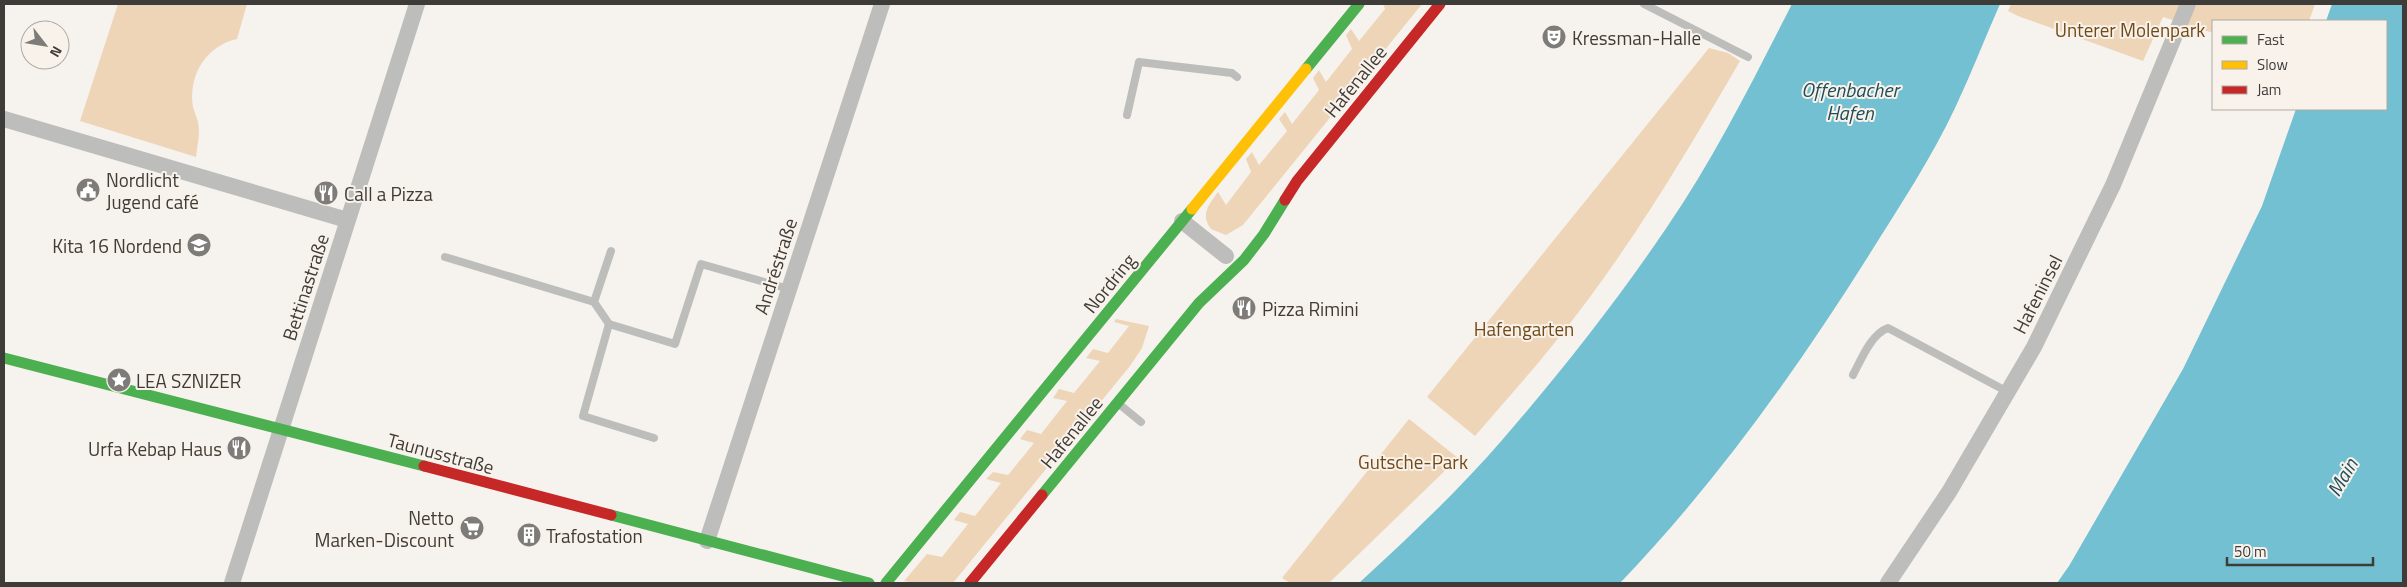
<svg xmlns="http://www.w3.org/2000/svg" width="2407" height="587" font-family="'Titillium Web',sans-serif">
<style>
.green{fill:#efd5b7}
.water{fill:#72c0d1}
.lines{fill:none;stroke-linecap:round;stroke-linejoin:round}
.lane{stroke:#bdbdbb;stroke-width:8}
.street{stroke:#bdbdbb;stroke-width:16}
.fast{stroke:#4caf50;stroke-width:11}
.slow{stroke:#ffc107;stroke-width:11}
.jam{stroke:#c62828;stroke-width:11}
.labels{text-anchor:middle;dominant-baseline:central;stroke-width:4;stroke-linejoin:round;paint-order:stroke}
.park-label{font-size:19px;fill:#704b19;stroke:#f9f2eb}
.poi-label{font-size:19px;fill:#3e3c39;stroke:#f9f2eb;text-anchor:start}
.street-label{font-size:19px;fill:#3e3c39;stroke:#f9f2eb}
.water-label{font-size:20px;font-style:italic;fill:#1f4e5a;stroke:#f9f2eb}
</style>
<rect width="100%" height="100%" fill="#f6f2ee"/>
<g class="green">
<path d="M118 4H247L237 39C206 46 188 75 193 107 195 114 199 122 199 130 199 138 197 148 196 157L80 121Z"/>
<path d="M1383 4H1422L1243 225 1226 235 1211 229C1200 215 1209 204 1218 192L1226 205 1251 172 1246 159 1252 152 1259 165 1287 131 1279 119 1285 112 1292 124 1319 90 1313 78 1319 70 1326 82 1352 49 1346 35 1351 29 1359 41 1385 9Z"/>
<polygon points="2011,4 2315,4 2309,21 2213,21 2213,33 2163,17 2143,61 2018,16 2008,11"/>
<path d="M1709 48 1728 53 1740 61C1683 159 1624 258 1552 346 1527 377 1501 406 1475 436L1427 397Z"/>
<polygon points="1116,319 1149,326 1142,348 1130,366 953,583 914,583 904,581 927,554 942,557 968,524 954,520 960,512 975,516 1001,483 986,479 993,472 1008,475 1034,443 1020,439 1027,430 1041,434 1067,401 1053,398 1059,389 1074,393 1100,361 1086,358 1093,349 1108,353 1129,326 1114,322"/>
<polygon points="1409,419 1458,458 1329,583 1290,583 1282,578"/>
</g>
<g class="water">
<path d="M1792 4H2000C1985 38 1971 74 1955 108 1931 159 1899 207 1869 255 1796 371 1715 484 1620 583H1359C1409 537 1459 490 1503 439 1561 372 1617 301 1667 227 1715 157 1753 80 1792 4Z"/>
<polygon points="2332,4 2403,4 2403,583 2057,583 2069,566 2183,369 2262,206 2296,109 2386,109 2386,21 2326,21"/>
</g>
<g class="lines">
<g class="lane">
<polyline points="1644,4 1748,57"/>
<polyline points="1127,115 1139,62 1232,73 1237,77"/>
<polyline points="445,257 594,302 609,324"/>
<polyline points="594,302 611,251"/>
<path d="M1853 375C1861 360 1871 334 1888 328L2008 392"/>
<polyline points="1119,404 1141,422"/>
<polyline points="654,438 583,416 609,324 675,344 701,264 789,289"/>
</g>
<g class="street">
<polyline points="4,119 347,220"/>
<polyline points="1182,221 1226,256"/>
<polyline points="707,541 882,4"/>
<polyline points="232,583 417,4"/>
<polyline points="1888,583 1949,492 2034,347 2113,185 2188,4"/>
</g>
<g class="fast">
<polyline points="1306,69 1359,4"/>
<polyline points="4,358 424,466"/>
<polyline points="1042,495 1199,303 1244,260 1264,234 1285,200"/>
<polyline points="611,515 869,583"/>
<polyline points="886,583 1192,209"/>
</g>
<polyline class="slow" points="1192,209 1306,69"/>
<g class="jam">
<polyline points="1285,200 1297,181 1440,4"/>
<polyline points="424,466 611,515"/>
<polyline points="970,583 1042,495"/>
</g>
</g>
<defs>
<symbol id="theatre-disc" viewBox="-11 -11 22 22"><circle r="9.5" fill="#7e7c78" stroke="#f9f2eb"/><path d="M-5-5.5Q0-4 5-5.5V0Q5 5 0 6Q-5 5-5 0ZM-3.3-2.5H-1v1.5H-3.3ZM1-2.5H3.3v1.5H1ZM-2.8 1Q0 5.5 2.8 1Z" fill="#fff"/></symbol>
<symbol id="civic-disc" viewBox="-11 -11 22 22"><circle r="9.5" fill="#7e7c78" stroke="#f9f2eb"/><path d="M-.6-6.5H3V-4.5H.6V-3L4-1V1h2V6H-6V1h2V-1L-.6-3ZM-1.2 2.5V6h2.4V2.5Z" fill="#fff"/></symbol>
<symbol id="restaurant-disc" viewBox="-11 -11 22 22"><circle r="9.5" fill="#7e7c78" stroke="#f9f2eb"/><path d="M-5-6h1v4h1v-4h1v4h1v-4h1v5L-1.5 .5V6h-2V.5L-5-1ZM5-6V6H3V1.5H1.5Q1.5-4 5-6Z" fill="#fff"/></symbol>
<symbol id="school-disc" viewBox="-11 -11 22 22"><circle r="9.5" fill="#7e7c78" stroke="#f9f2eb"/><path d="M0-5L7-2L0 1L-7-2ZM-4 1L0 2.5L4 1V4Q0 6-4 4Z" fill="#fff"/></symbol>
<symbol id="sight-disc" viewBox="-11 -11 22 22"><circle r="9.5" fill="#7e7c78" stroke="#f9f2eb"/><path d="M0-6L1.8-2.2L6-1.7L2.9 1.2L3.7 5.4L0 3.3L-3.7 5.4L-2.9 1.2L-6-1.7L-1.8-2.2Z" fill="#fff"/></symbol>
<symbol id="supermarket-disc" viewBox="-11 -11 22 22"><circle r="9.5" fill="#7e7c78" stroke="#f9f2eb"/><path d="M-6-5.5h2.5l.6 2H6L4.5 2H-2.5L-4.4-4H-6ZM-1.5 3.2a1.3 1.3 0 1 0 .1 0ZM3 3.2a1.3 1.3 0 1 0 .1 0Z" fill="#fff"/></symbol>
<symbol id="building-disc" viewBox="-11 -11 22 22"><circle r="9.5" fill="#7e7c78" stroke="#f9f2eb"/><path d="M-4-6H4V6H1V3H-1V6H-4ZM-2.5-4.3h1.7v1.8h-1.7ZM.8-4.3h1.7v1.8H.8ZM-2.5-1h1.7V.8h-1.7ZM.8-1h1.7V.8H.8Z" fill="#fff"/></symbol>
</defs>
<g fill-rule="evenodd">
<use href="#theatre-disc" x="1540" y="23" width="28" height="28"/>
<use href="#civic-disc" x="74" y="176" width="28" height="28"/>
<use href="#restaurant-disc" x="312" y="179" width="28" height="28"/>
<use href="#school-disc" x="185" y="231" width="28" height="28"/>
<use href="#restaurant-disc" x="1230" y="294" width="28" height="28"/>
<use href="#sight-disc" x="105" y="366" width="28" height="28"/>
<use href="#restaurant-disc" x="225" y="434" width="28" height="28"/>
<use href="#supermarket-disc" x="458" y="514" width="28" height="28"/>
<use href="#building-disc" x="515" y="521" width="28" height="28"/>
</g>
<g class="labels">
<g class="park-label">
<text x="2130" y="29">Unterer Molenpark</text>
<text x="1524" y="328">Hafengarten</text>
<text x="1413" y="461">Gutsche-Park</text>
</g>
<g class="poi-label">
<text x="1572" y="37">Kressman-Halle</text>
<text x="106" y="179">Nordlicht<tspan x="106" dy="22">Jugend café</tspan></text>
<text x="344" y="193">Call a Pizza</text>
<text x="182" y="245" text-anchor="end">Kita 16 Nordend</text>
<text x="1262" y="308">Pizza Rimini</text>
<text x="136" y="380">LEA SZNIZER</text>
<text x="222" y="448" text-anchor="end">Urfa Kebap Haus</text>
<text x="454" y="517" text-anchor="end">Netto<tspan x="454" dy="22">Marken-Discount</tspan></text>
<text x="546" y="535">Trafostation</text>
</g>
<g class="street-label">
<text transform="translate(1355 81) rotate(-51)">Hafenallee</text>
<text transform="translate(775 266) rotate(-72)">Andréstraße</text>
<text transform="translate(1109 283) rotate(-51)">Nordring</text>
<text transform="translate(305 287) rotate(-72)">Bettinastraße</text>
<text transform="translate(2037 294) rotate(-63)">Hafeninsel</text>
<text transform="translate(1071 432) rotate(-51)">Hafenallee</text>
<text transform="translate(441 453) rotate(15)">Taunusstraße</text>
</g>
<g class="water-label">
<text x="1850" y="89">Offenbacher<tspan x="1850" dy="23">Hafen</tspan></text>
<text transform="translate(2342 477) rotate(-60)">Main</text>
</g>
</g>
<rect width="2407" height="587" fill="none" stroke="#3e3c39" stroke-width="10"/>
<rect x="2212" y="20" width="175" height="90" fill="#f9f2eb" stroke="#aea9a4"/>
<rect x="2222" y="36" width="25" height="8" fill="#4caf50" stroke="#aea9a4"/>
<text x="2257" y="45" font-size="15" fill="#3e3c39">Fast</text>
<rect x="2222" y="61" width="25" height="8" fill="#ffc107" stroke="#aea9a4"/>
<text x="2257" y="70" font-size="15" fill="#3e3c39">Slow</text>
<rect x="2222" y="86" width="25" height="8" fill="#c62828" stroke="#aea9a4"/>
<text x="2257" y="95" font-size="15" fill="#3e3c39">Jam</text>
<g transform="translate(45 45) rotate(121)"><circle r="24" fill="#f9f2eb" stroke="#aea9a4"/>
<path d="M0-4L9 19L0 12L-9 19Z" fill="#7e7c78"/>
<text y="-8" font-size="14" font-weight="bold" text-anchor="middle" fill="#3e3c39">N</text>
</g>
<path d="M2227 557v8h146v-8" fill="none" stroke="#3e3c39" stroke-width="2.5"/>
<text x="2234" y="557" font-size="15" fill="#3e3c39" stroke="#f9f2eb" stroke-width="4" paint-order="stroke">50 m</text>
</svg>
